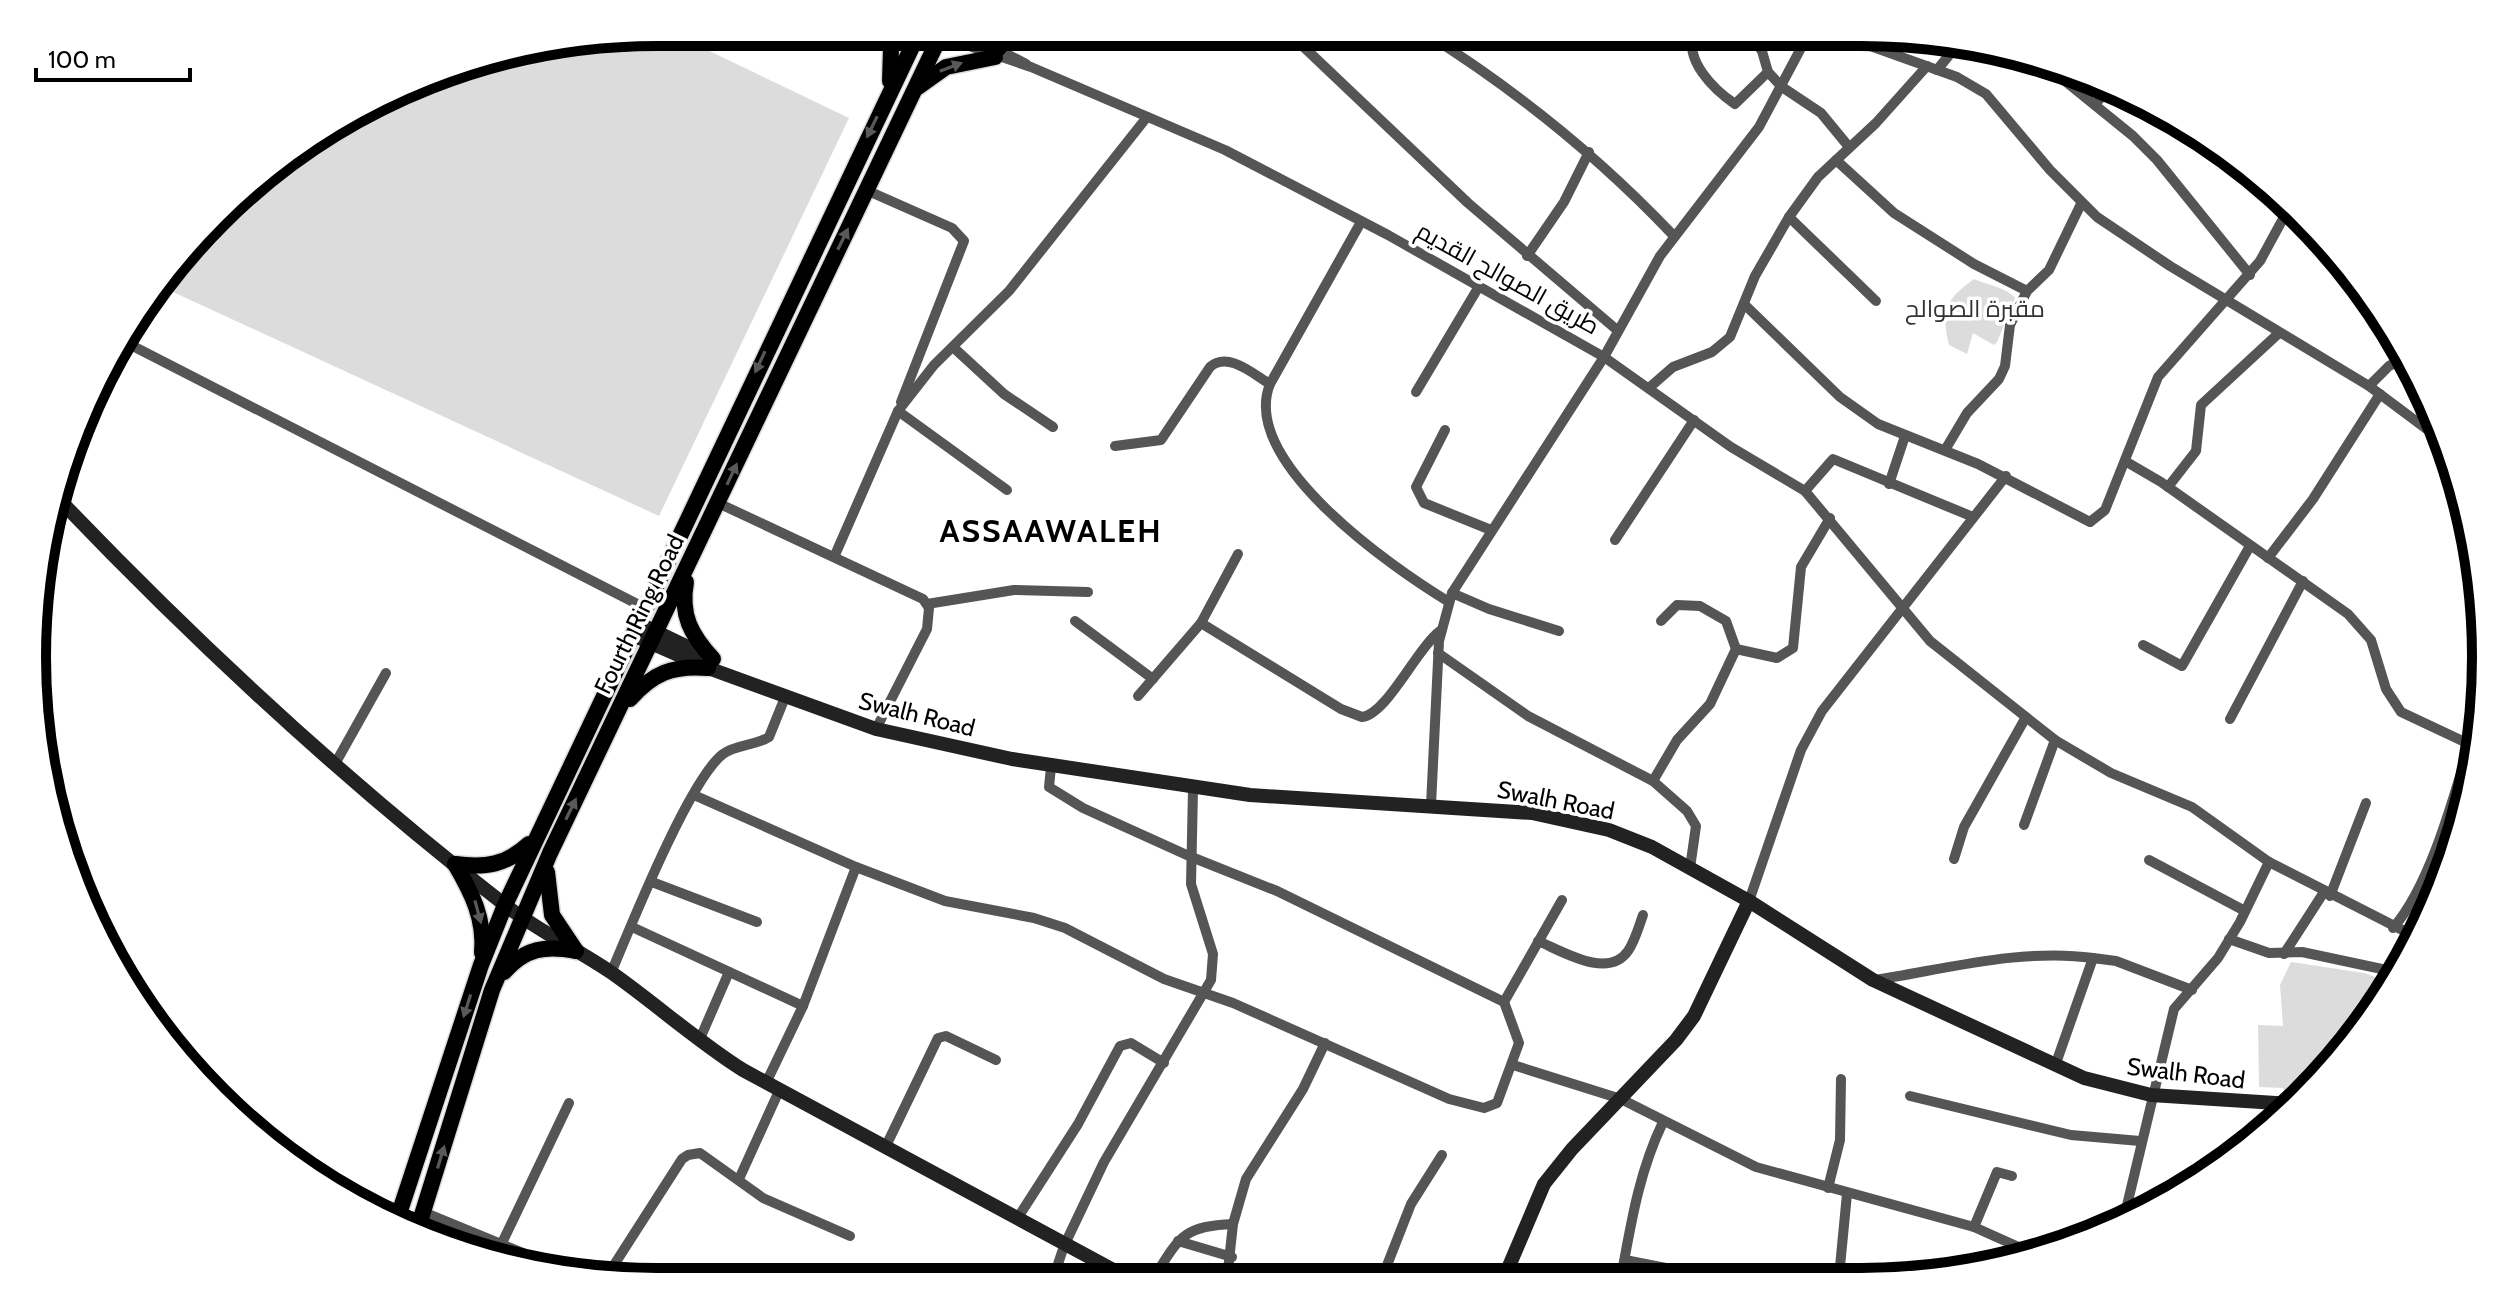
<svg xmlns="http://www.w3.org/2000/svg" width="2518" height="1314" font-family="Cabin,Cairo,sans-serif">
<style>
.green{fill:#dcdcdc}
.lines{fill:none;stroke-linecap:round;stroke-linejoin:round}
.primary-casing{stroke:#dbdbdb;stroke-width:19}
.street{stroke:#555;stroke-width:10}
.secondary{stroke:#222;stroke-width:14}
.primary{stroke:#000;stroke-width:16}
.oneway{fill:#595959}
.labels{text-anchor:middle;dominant-baseline:central;stroke-width:7;stroke-linejoin:round;paint-order:stroke}
.street-label{font-size:24px;fill:#000;stroke:#fff}
.park-label{font-size:24px;fill:#333;stroke:#fff}
.district-label{font-size:32px;font-weight:bold;letter-spacing:2px;fill:#000;stroke:#fff}
.rim{fill:none;stroke:#000;stroke-width:10}
</style>
<rect width="100%" height="100%" fill="#fff"/>
<g class="green">
<polygon points="657,32 670,32 849,118 659,516 160,286 276,161 456,65"/>
<path d="M1974 279C1987 285 2006 287 2015 298L1997 342 1994 345 1973 333 1967 354 1949 345C1941 310 1945 300 1974 279Z"/>
<polygon points="2291,962 2364,973 2389,982 2331,1069 2303,1094 2285,1094 2283,1088 2259,1087 2258,1025 2283,1026 2280,985"/>
</g>
<g class="lines">
<defs>
<g id="primary">
<polyline points="884,32 891,49 890,81"/>
<polyline points="987,32 999,48"/>
<polyline points="918,87 946,67 995,57"/>
<path d="M686 582C680 615 691 635 713 659"/>
<path d="M630 699C653 673 673 665 708 668"/>
<path d="M455 864C472 893 485 919 482 953"/>
<path d="M455 864C486 868 506 865 529 844"/>
<polyline points="547,872 552,915 576,951"/>
<path d="M504 972C525 948 546 945 576 951"/>
<polyline points="396,1223 481,965 505,905 919,32"/>
<polyline points="417,1231 492,990 550,853 942,32"/>
</g>
</defs>
<use href="#primary" class="primary-casing"/>
<g class="street">
<polyline points="965,32 1026,64"/>
<polyline points="1289,33 1468,203 1617,330"/>
<path d="M1425 33C1516 90 1599 157 1673 235"/>
<path d="M1694 33C1684 60 1713 89 1735 104L1768 72"/>
<polyline points="1748,33 1762,51 1768,72 1782,87 1821,113 1849,147"/>
<polyline points="1834,33 1957,77 1986,94 2050,170 2097,217 2170,266 2369,386 2448,445"/>
<polyline points="940,36 1031,67 1225,150 1388,235 1604,357 1731,447 1805,491 1930,641 2055,740 2111,773 2192,807 2269,862 2418,938"/>
<polyline points="1303,45 1320,33"/>
<polyline points="2038,59 2133,136 2157,160 2250,275"/>
<polyline points="1937,70 1959,43"/>
<polyline points="2095,105 2110,86"/>
<polyline points="1836,160 1894,213 1974,264 2027,291"/>
<polyline points="866,190 952,228 964,241 901,402"/>
<polyline points="1789,217 1876,301"/>
<path d="M1361 222 1270 384C1239 462 1393 568 1449 602"/>
<polyline points="1527,256 1564,202 1589,152"/>
<polyline points="1745,305 1840,397 1878,424 1978,464 2090,522 2105,510 2158,377 2260,261 2290,206"/>
<polyline points="123,341 645,608"/>
<polyline points="953,347 1004,394 1053,427"/>
<polyline points="2369,386 2389,366 2408,356"/>
<polyline points="1650,387 1673,367 1712,352 1730,337 1755,276 1789,217 1818,177 1876,123 1927,66"/>
<polyline points="1416,392 1478,288"/>
<polyline points="898,411 1007,490"/>
<polyline points="1445,430 1416,487 1424,503 1491,530"/>
<path d="M1115 446 1161 440 1210 367C1228 351 1253 374 1270 384"/>
<polyline points="1945,450 1967,413 1999,379 2005,366 2010,325 2027,291 2049,270 2081,204"/>
<polyline points="2125,461 2161,482 2348,614 2371,640 2386,689 2401,712 2469,744"/>
<polyline points="1889,484 1905,436"/>
<polyline points="2168,487 2196,451 2201,405 2279,333"/>
<polyline points="1805,491 1833,459 1973,517"/>
<polyline points="718,503 923,599 929,608 927,629 876,729"/>
<polyline points="1615,540 1694,420"/>
<polyline points="835,555 898,411 934,365 1009,291 1147,117"/>
<polyline points="2268,558 2313,499 2380,394"/>
<polyline points="1452,593 1489,609 1559,631"/>
<polyline points="927,604 1014,590 1088,592"/>
<polyline points="1075,621 1153,679"/>
<path d="M1201 623 1341 709 1362 717C1387 714 1417 648 1440 631"/>
<polyline points="2143,645 2182,666 2250,546"/>
<polyline points="1736,649 1777,658 1793,648 1801,567 1830,518"/>
<polyline points="1438,653 1528,716 1653,781 1687,811 1696,826 1690,868"/>
<polyline points="1138,696 1201,623 1238,554"/>
<polyline points="2230,719 2303,581"/>
<polyline points="335,764 386,673"/>
<polyline points="1653,781 1677,740 1710,704 1736,649 1726,621 1700,606 1677,605 1661,621"/>
<polyline points="694,795 856,867 945,901 1034,918 1065,928 1164,979 1233,1003 1449,1099 1484,1108 1497,1103 1519,1043 1504,1002 1277,891 1189,856 1083,808 1049,787 1051,767"/>
<polyline points="1431,805 1439,641 1452,593 1604,357 1660,256 1759,127 1809,33"/>
<polyline points="2024,825 2055,740"/>
<polyline points="1954,859 1964,827 2026,717"/>
<polyline points="2149,860 2245,911"/>
<polyline points="652,882 757,922"/>
<polyline points="2330,896 2366,803"/>
<polyline points="1749,901 1801,750 1822,711 2006,476"/>
<polyline points="632,927 803,1006"/>
<path d="M2393 928C2438 877 2462 761 2485 695"/>
<polyline points="2229,939 2269,953 2302,952 2396,972"/>
<path d="M1538 941C1562 951 1608 980 1628 951 1635 941 1639 926 1643 915"/>
<polyline points="2284,954 2324,892"/>
<path d="M611 973C630 928 689 780 723 754 737 744 755 746 769 737L786 695"/>
<path d="M1875 980C1946 969 2022 948 2093 958"/>
<polyline points="1504,1002 1562,900"/>
<polyline points="699,1041 729,972"/>
<polyline points="1513,1065 1621,1099 1756,1167 1974,1227 2032,1253"/>
<polyline points="2055,1066 2093,958 2116,961 2192,990"/>
<polyline points="766,1083 803,1006 856,867"/>
<polyline points="1910,1096 2071,1135 2140,1141"/>
<polyline points="885,1148 938,1038 946,1036 996,1060"/>
<polyline points="739,1179 779,1091"/>
<polyline points="1828,1188 1840,1140 1841,1079"/>
<polyline points="423,1212 572,1273"/>
<polyline points="1017,1219 1078,1124 1120,1046 1131,1043 1164,1063"/>
<polyline points="2123,1222 2174,1009 2218,958 2240,922 2269,862"/>
<polyline points="1974,1227 1997,1172 2012,1176"/>
<polyline points="1178,1241 1232,1257"/>
<polyline points="502,1243 569,1103"/>
<polyline points="1625,1260 1712,1277"/>
<polyline points="1839,1277 1847,1194"/>
<polyline points="1339,1278 1346,1272 1363,1278"/>
<polyline points="1382,1278 1411,1204 1442,1155"/>
<path d="M1621 1278C1631 1223 1639 1172 1663 1122"/>
<polyline points="605,1279 682,1159 688,1155 700,1153 763,1198 850,1236"/>
<polyline points="1053,1279 1064,1246 1104,1162 1211,980 1213,954 1191,884 1193,789"/>
<path d="M1153 1279C1179 1238 1182 1226 1233 1224"/>
<polyline points="1227,1279 1233,1224 1246,1179 1303,1089 1325,1043"/>
</g>
<g class="secondary">
<path d="M54 494C194 641 344 780 505 905 538 931 577 949 612 973 656 1004 697 1041 743 1070L1130 1279"/>
<polyline points="638,623 711,658"/>
<polyline points="633,635 708,668 876,729 1012,759 1250,795 1532,813 1609,830 1652,847 1749,901 1873,980 2084,1078 2151,1095 2291,1104"/>
<polyline points="1504,1278 1544,1184 1572,1149 1676,1040 1694,1016 1749,901"/>
</g>
<use href="#primary" class="primary"/>
</g>
<defs><path id="oneway-solid" d="M-6-.8H1V-3.2L6.5 0L1 3.2V.8H-6Z" transform="scale(2)"/></defs>
<g class="oneway">
<use href="#oneway-solid" transform="translate(951 67) rotate(-21)"/>
<use href="#oneway-solid" transform="translate(872 127) rotate(116)"/>
<use href="#oneway-solid" transform="translate(843 239) rotate(-64)"/>
<use href="#oneway-solid" transform="translate(760 362) rotate(115)"/>
<use href="#oneway-solid" transform="translate(732 474) rotate(-65)"/>
<use href="#oneway-solid" transform="translate(571 809) rotate(-64)"/>
<use href="#oneway-solid" transform="translate(478 912) rotate(75)"/>
<use href="#oneway-solid" transform="translate(467 1006) rotate(108)"/>
<use href="#oneway-solid" transform="translate(441 1157) rotate(-73)"/>
</g>
<g class="labels">
<g class="street-label">
<text transform="translate(1508 278) rotate(29)">طريق الصوالح القديم</text>
<text transform="translate(639 614) rotate(-64)">Fourth Ring Road</text>
<text transform="translate(917 714) rotate(14)">Swalh Road</text>
<text transform="translate(1556 800) rotate(11)">Swalh Road</text>
<text transform="translate(2186 1073) rotate(7)">Swalh Road</text>
</g>
<g class="park-label">
<text x="1975" y="308">مقبرة الصوالح</text>
</g>
<g class="district-label">
<text x="1051" y="530">ASSAAWALEH</text>
</g>
</g>
<path d="M0 0H2518V1314H0ZM657 46H1861A611 611 0 0 1 2472 657V657A611 611 0 0 1 1861 1268H657A611 611 0 0 1 46 657V657A611 611 0 0 1 657 46Z" fill="#fff" fill-rule="evenodd"/>
<path class="rim" d="M657 46H1861A611 611 0 0 1 2472 657V657A611 611 0 0 1 1861 1268H657A611 611 0 0 1 46 657V657A611 611 0 0 1 657 46Z"/>
<path d="M36 68v12h154v-12" fill="none" stroke="#000000" stroke-width="4"/>
<text x="48" y="68" font-size="24" fill="#000000" stroke="#ffffff" stroke-width="6" paint-order="stroke">100 m</text>
</svg>
